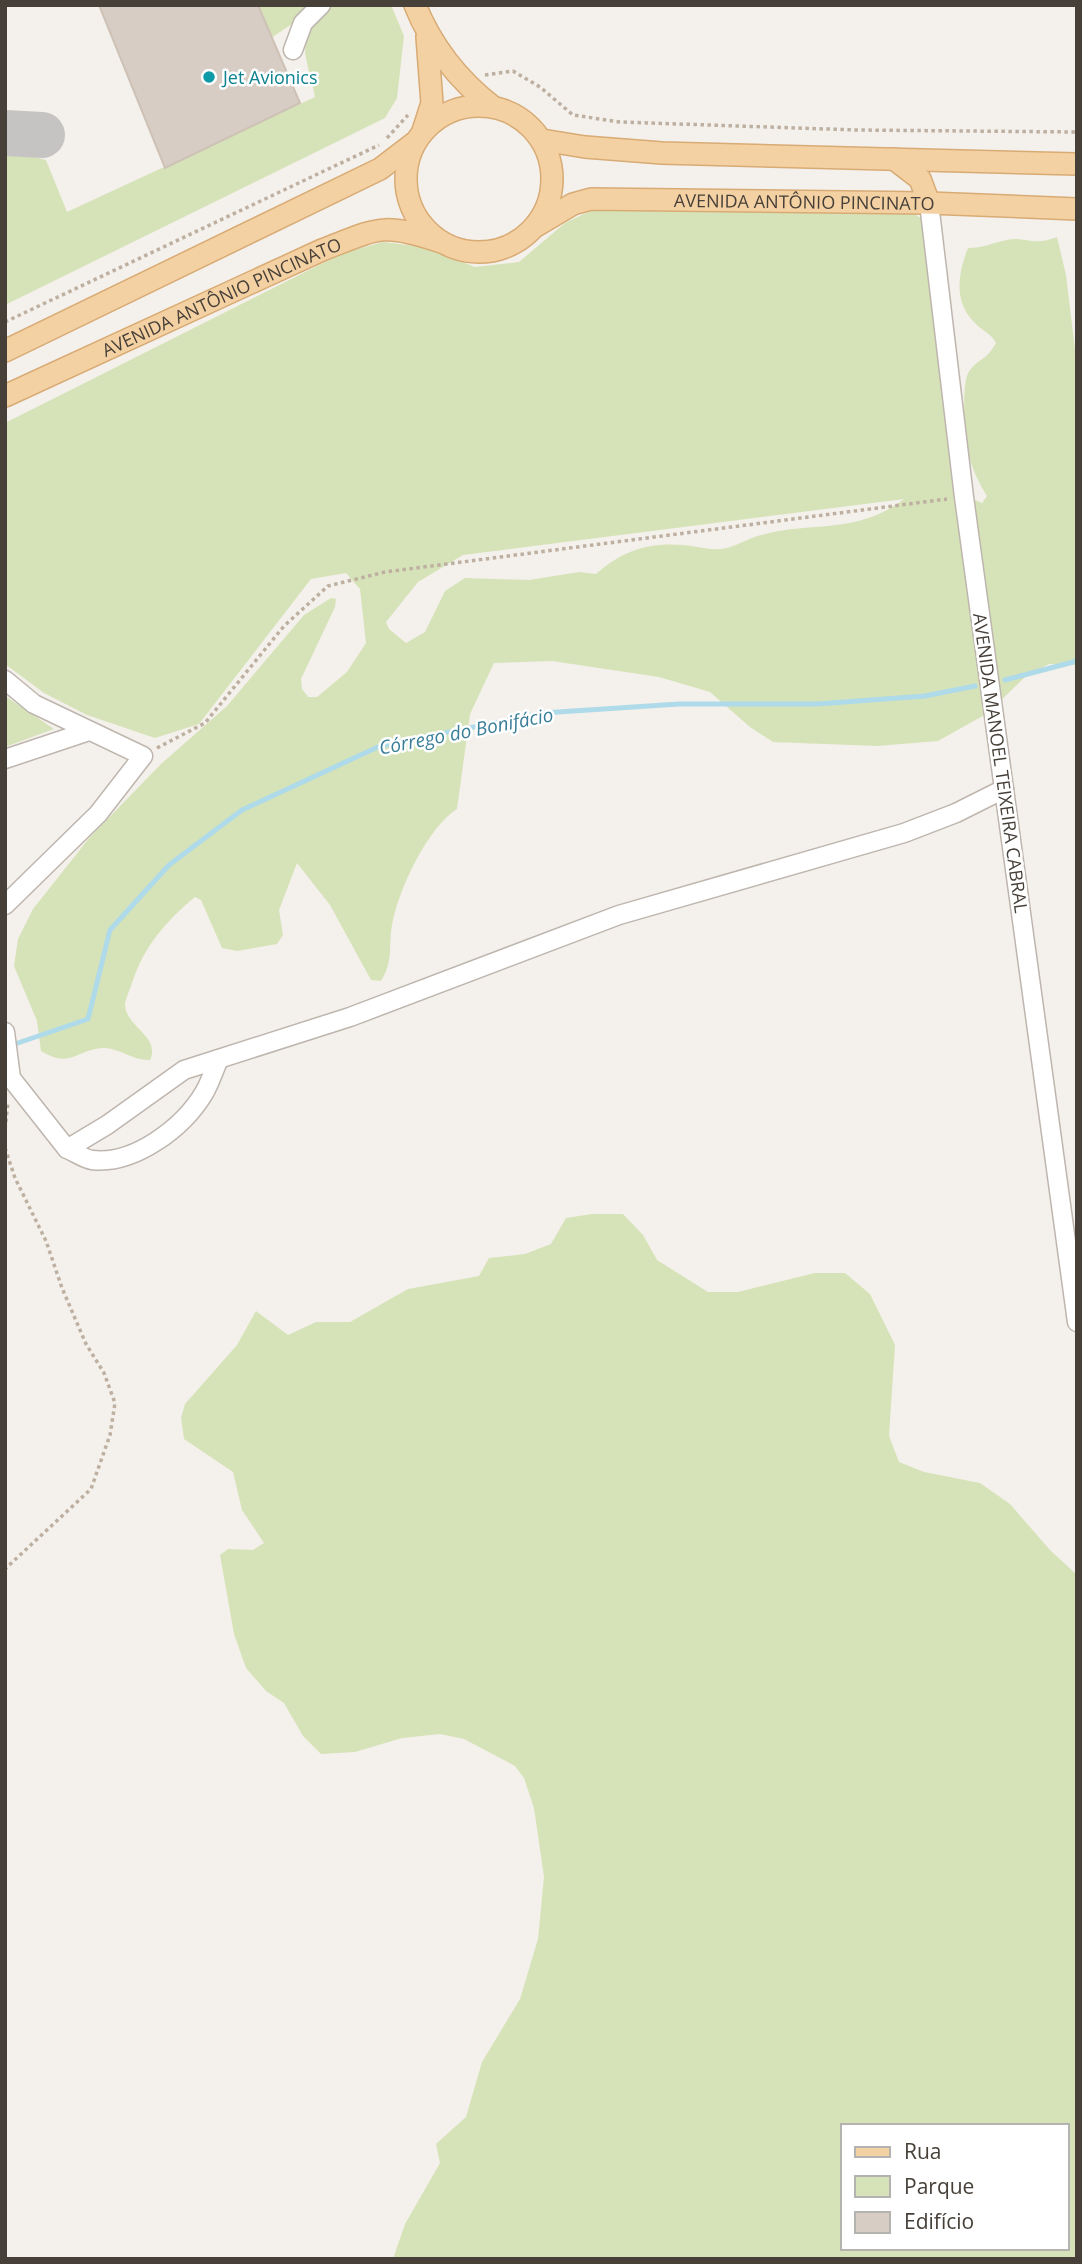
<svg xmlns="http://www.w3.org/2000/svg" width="1082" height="2264" font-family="'Open Sans',sans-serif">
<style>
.green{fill:#d6e3b8;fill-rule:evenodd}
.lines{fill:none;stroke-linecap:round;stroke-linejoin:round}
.stream{stroke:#aedae9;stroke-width:5}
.taxiway{stroke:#c6c4c2;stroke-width:46}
.building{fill:#d7cdc4;stroke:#cec1b5;stroke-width:2}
.minor-casing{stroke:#beb6ae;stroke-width:21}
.major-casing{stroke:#d8ab75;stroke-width:24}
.path{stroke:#beb0a1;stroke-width:3.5;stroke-dasharray:3.5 3.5;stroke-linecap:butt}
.minor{stroke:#fff;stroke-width:18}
.major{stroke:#f4d1a3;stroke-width:21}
.culture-dot{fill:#0f9aa8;stroke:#fff;stroke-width:2.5}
.labels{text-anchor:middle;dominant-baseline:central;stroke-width:5;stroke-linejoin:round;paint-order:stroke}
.culture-label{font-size:18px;fill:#0d838f;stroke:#fff;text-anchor:start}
.street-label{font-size:18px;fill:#474039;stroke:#fff}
.water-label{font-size:19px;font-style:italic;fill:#397e99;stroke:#fff}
</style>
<rect width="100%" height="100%" fill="#f4f0eb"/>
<g class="green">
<polygon points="258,5 311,5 295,22 271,38"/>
<path d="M332 5H391L404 36 397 98 385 118 5 305V150L46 160 67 212 315 97C306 51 292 42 332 5Z"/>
<path d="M607 203 908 210 924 220 968 497 982 503 987 496C979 483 973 471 969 456 965 441 960 381 970 370 980 357 985 362 996 343 991 333 982 331 975 323 953 302 958 273 968 248 983 248 992 243 1007 240 1026 236 1032 247 1057 237L1066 275 1076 358 1077 665 1049 664 1026 676 988 713 938 741 877 746 773 742 750 727 710 692 659 677 552 661 494 663 470 714 457 809C427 828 398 891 392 925 388 948 394 960 381 981L371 980 330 905 297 863 279 910 283 935 277 944 237 951 222 948 201 900 195 897C166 921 144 946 132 983 130 989 126 998 125 1004 125 1027 161 1036 150 1060 133 1061 118 1047 103 1048 75 1050 71 1069 41 1051L37 1021 14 966 18 939 33 909 90 837 161 764 227 706 304 615 331 598 336 599 335 607 301 679 302 689 308 697H317L347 672 366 643 360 589 346 573 311 579 199 724 155 738 87 715 44 693 5 664V423L343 253 383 242 424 247 475 267 519 262 565 223ZM904 499C857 535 812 521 761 535 748 538 734 548 721 549 709 550 695 546 683 545 648 542 622 551 596 574L579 572 529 580 465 578 445 591 425 632 406 643 389 629 386 622 418 582 463 555Z"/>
<polygon points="5,696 54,729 5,747"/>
<path d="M592 1214H623L643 1235 657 1260 708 1292H738L815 1273H845L870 1294 895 1345 889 1436 899 1462 924 1472 980 1483 1010 1504 1050 1550 1077 1575V2259H393L405 2224 440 2163 436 2144 466 2117 482 2062 520 1999 538 1939 544 1877 534 1808 524 1778 515 1766 464 1739 440 1734 402 1738 355 1752 321 1754 303 1736 284 1703 266 1691 246 1668 234 1634 220 1555 228 1549 253 1550 264 1543 242 1510 233 1472 184 1439 181 1418 185 1404 237 1345 256 1311 288 1335 316 1322H350L408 1289 479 1276 489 1258 525 1254 551 1244 566 1218ZM842 2126H1066V2248H842Z"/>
</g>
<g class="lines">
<g class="stream">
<polyline points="1005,680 1077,661"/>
<polyline points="12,1045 88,1019 110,930 169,865 242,810 380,746 543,713 679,704 817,704 925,696 975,686"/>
</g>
<polyline class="taxiway" points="5,133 42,135"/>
</g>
<polygon class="building" points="99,5 258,5 300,103 165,168"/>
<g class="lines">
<defs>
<g id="minor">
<polyline points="293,50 303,23 321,5"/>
<polyline points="929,203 964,497 1077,1322"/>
<polyline points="5,680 34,704 143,756 98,814 5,905"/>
<polyline points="5,759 89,731"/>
<polyline points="5,1032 11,1078 67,1149 107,1125 184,1070 350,1017 619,915 904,833 956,813 1004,789"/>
<path d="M67 1149C75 1152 84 1159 92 1160 134 1165 183 1128 204 1093 210 1083 214 1070 219 1059"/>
</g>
<g id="major">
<path d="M415 5C432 47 458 80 493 107"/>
<circle cx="479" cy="179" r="73"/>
<polyline points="423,131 432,103 427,37"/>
<polyline points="542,140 585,147 662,153 1077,164"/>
<polyline points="894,159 920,179 929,203"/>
<path id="s1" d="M536 226 573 204 591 199 929 203 1077 209"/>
<polyline points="5,351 380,169 414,143"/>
<path id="s2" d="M5 396 322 250C379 228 382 222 441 242"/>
</g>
</defs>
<use href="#minor" class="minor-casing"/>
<use href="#major" class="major-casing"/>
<g class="path">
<polyline points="485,75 513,71 540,87 573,115 620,122 856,130 1077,132"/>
<polyline points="387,138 408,115"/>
<polyline points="5,322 379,145"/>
<polyline points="157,748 205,723 284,626 328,586 385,572 947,499"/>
<polyline points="5,1129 8,1103"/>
<polyline points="5,1148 15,1178 46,1241 62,1288 86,1344 104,1373 115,1403 110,1435 91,1489 5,1569"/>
</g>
<use href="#minor" class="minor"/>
<use href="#major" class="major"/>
</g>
<circle class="culture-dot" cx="209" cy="77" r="7"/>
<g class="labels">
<g class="culture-label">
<text x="223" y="77">Jet Avionics</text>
</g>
<g class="street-label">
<text stroke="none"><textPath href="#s1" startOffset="275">AVENIDA ANTÔNIO PINCINATO</textPath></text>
<text stroke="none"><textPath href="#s2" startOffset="238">AVENIDA ANTÔNIO PINCINATO</textPath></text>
<text transform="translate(1001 763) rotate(82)">AVENIDA MANOEL TEIXEIRA CABRAL</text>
</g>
<g class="water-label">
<text transform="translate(466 731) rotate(-11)">Córrego do Bonifácio</text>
</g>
</g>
<rect width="1082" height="2264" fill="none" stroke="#474039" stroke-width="14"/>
<rect x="841" y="2124" width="228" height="126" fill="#ffffff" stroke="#b5b3b0" stroke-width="2"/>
<rect x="855" y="2147" width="35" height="10" fill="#f4d1a3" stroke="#b5b3b0" stroke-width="2"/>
<text x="904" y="2159" font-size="21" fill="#474039">Rua</text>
<rect x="855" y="2176" width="35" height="21" fill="#d6e3b8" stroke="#b5b3b0" stroke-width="2"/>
<text x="904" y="2194" font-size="21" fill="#474039">Parque</text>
<rect x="855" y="2212" width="35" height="21" fill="#d7cdc4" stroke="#b5b3b0" stroke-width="2"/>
<text x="904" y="2229" font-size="21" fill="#474039">Edifício</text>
</svg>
